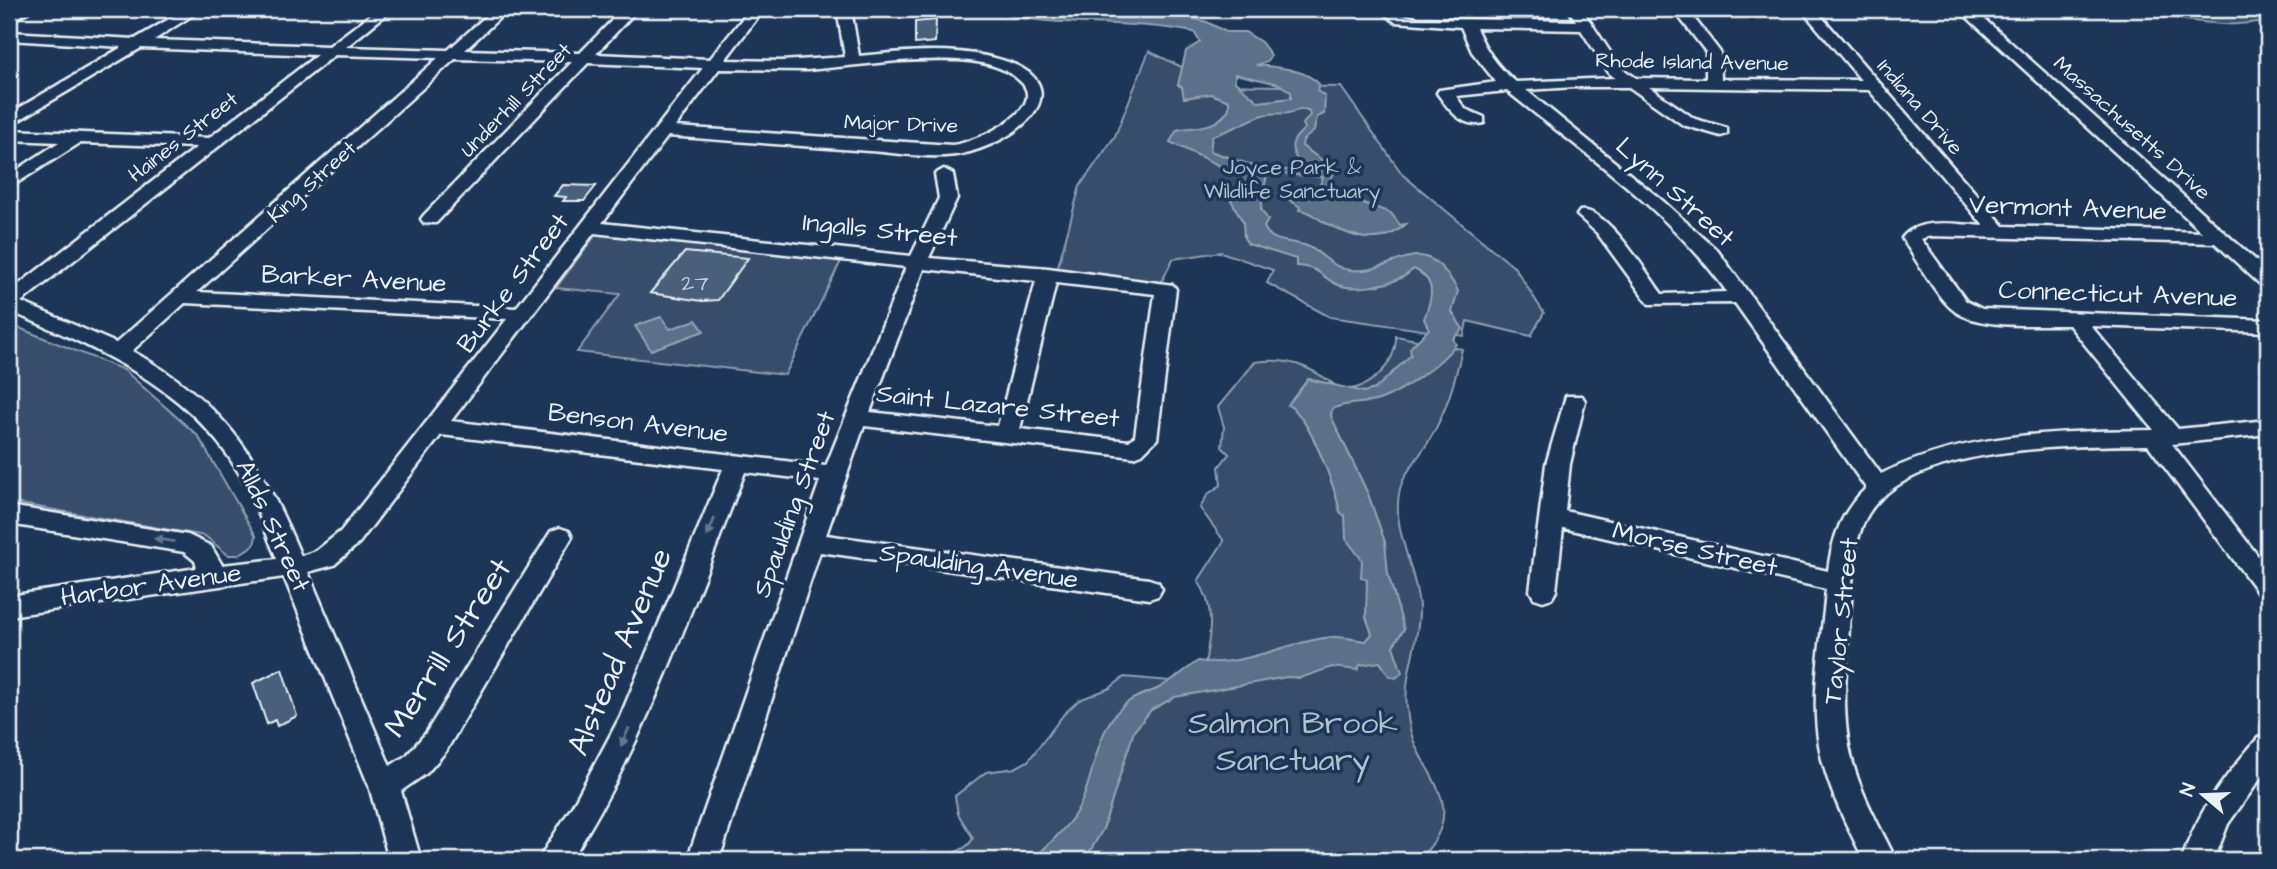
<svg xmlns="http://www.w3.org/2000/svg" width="2277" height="869" font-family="'Architects Daughter',sans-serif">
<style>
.green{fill:#374d6c;stroke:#909fb2;stroke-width:2}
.water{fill:#5d7089;stroke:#95a4b5;stroke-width:2;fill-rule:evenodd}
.building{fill:#495e7a;stroke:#e8f1f8;stroke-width:2}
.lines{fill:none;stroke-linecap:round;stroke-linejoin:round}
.minor-casing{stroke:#e8f1f8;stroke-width:5}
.minor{fill:#1d3557;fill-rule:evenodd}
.oneway{fill:#64778f}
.labels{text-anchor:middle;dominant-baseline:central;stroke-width:7;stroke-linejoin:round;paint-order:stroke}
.far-street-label{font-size:21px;fill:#e8f1f8;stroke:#1d3557}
.far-park-label{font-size:21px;fill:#b3c0ce;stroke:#1d3557}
.number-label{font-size:23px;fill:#c0ccd8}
.street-label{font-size:26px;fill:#e8f1f8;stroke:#1d3557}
.near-street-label{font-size:32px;fill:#e8f1f8;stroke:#1d3557}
.near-park-label{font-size:32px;fill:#b3c0ce;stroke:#1d3557}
</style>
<rect width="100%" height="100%" fill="#1d3557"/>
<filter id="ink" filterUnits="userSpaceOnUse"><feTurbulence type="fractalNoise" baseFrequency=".0143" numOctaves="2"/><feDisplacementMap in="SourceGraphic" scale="14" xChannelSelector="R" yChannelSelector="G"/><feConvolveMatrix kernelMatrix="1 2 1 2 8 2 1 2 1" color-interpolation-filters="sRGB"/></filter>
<g filter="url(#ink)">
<g class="green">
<path d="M2045 9H2268V21C2254 22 2240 25 2225 24 2186 23 2148 11 2108 11 2085 12 2065 21 2045 9Z"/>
<polygon points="1149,51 1218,85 1341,87 1403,175 1515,268 1544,313 1531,336 1467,321 1464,336 1330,317 1267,283 1273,270 1221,252 1173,259 1161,283 1057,270 1080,186 1115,136"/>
<polygon points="598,232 843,257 785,375 577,352 620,294 556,288"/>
<polygon points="9,324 124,370 198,436 256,536 254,545 238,555 228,555 205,536 9,502"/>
<path d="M1396 336 1462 349C1455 381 1447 410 1430 439 1422 454 1404 472 1400 489 1390 529 1417 568 1419 608 1420 642 1403 675 1407 708 1408 721 1411 737 1417 749 1431 778 1455 803 1437 836 1430 849 1424 855 1411 860H919C936 853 964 857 973 838L958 814 955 796 986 772 1015 768 1028 761 1064 714 1079 700 1110 688 1124 677 1170 681 1205 664C1210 636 1216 606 1198 581L1224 541 1200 508 1208 494 1221 485 1219 467 1229 454 1222 447 1224 427 1218 407 1255 362C1288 357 1309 366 1335 385L1308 379C1317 383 1326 387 1335 389 1365 395 1397 366 1396 336Z"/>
</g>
<g class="water">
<path d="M981 9 1156 10 1207 22 1226 32H1245L1261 42 1271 55 1267 62 1256 65C1276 67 1305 69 1319 84L1317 91 1325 96 1324 114 1317 117 1314 131 1303 140 1302 146 1322 160 1338 166 1325 189 1391 213 1400 225 1406 224C1380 248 1353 238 1324 222 1314 217 1311 211 1299 210L1300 207 1288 199 1303 190 1319 187 1323 177 1267 173 1261 209 1268 220 1264 227C1272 245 1292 240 1307 246 1323 253 1332 268 1350 270 1398 275 1422 224 1458 291L1452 312 1463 329 1453 339 1456 344C1442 363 1399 395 1375 401 1361 404 1346 402 1332 409L1331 416 1368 494 1385 542 1388 574 1404 629 1393 646 1402 673 1396 678 1389 676 1380 662 1360 665 1358 670 1332 667 1300 678 1287 677 1175 697 1151 710 1134 731 1103 829 1085 860H1033C1046 846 1063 832 1073 817 1097 782 1091 734 1124 705 1134 696 1146 694 1157 689 1171 682 1185 670 1198 661 1239 669 1290 640 1333 637 1344 636 1355 640 1366 641L1372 634 1366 617 1367 580 1361 577 1362 560 1346 539 1345 516 1340 512C1335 488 1309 415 1288 405L1308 379 1364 392 1375 389 1411 355 1410 348 1429 329 1424 319C1432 298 1438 281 1414 269 1410 271 1407 276 1401 278 1386 285 1353 292 1336 284 1318 275 1320 267 1296 266V259L1248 244 1244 238 1243 222 1231 200 1240 184 1238 175 1220 170V166L1170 142 1177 130C1196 126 1219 129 1229 108V101L1211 94 1184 98 1182 87 1178 85 1186 51 1200 42 1194 32C1124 18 1050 30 981 9ZM1235 74 1279 84 1291 92V98L1259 102 1235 82ZM1299 109 1308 110 1310 115 1303 124 1305 128C1291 141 1288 146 1299 163L1318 164 1313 170H1266L1210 151 1212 136C1229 131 1243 123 1260 116 1274 110 1283 118 1299 109Z"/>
<polygon points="661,317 670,329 696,320 704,331 651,350 635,326"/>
</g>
<g class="building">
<polygon points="936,20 935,42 915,44 915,22"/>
<polygon points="563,185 596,186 584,201 563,201 566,197 554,196"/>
<polygon points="685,252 748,258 718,300 702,301 650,293"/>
<polygon points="282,669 297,716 277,726 275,720 267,724 253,683"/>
</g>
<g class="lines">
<defs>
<g id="minor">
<polygon points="16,9 33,9 9,22 9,13"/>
<path d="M186 9H202L154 40 329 46 378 9H393L346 47 448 50 494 9H509L465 50 580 53 623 9H638L596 54 710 59 750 9H764L725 60 781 61 845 57 837 9H851L859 56C901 52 945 47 986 56 1083 76 1034 134 970 152 938 161 901 153 869 151 802 146 735 141 668 136L602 223 911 256 939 198 935 174 944 169 953 174 957 198 929 258 1048 268 1173 285 1176 289 1157 439 1142 454 1134 457 864 426 826 535 1149 579 1158 582 1162 589 1158 596 1149 599 820 552 719 860H687L820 481 745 472C693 604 648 739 571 860H538L573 805 620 717 723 469 441 435 359 543 334 565 308 572 390 766 407 755 426 733 551 531 560 528 569 531 572 537 446 751 427 773 401 791 421 860H389L369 786 284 577 9 616V596L197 568 195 561 184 552 9 524V506L188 535 211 546 222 565 277 559C267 536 259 512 248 490 201 392 103 351 9 311V292L197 147 80 143 9 188V175L59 142 9 140V130L209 138 317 55 141 48 9 126V114L122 47 9 40V32L135 39ZM335 55 438 58 116 343 21 302ZM455 59 572 62 424 215 421 219 424 223H436L588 63 703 68 516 308 197 292ZM898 61C934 60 994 53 1022 83 1047 111 972 144 952 145L675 127 719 69 807 70ZM594 233 906 267 826 466 451 421ZM924 269 1036 281 998 426 870 412ZM1056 283 1155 294 1135 436 1129 441 1020 429ZM185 303 507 319 341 531 316 551 301 556C259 458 227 404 132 351Z"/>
<path d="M1379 9H1394L1400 15 1418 18 1576 21 1568 9H1582L1620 67 1636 78 1706 79V52L1673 9H1687L1720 52 1721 79 1861 80 1801 9H1815L2004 226 2202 232 1958 9H1973L2268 271V287L2261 285 2215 243 1929 236 1921 239 1966 301 1982 309 2268 320V332L2091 326 2178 429 2268 420V434L2172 444 2268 569V597L2259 594 2148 445C2075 446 1906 443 1866 518 1851 547 1853 584 1850 616 1846 671 1838 725 1858 779 1868 807 1883 833 1896 860H1864C1846 824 1826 786 1819 745 1810 694 1822 641 1826 589L1563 528 1556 591 1552 598 1543 601 1534 598 1530 591 1546 464 1566 396H1582L1585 401 1570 464 1565 511 1828 571C1832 537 1842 511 1866 488L1735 303 1649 304 1597 233 1577 215 1580 211C1606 205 1647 274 1662 294L1727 292C1670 211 1583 153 1507 91L1456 96 1465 109 1484 117V123C1462 129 1448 108 1437 93L1439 90 1496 82 1472 52 1461 27 1395 22ZM1476 28 1581 30 1609 73 1615 78 1516 82C1496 66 1486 50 1476 28ZM1575 87H1629L1683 125 1721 136 1727 134V128L1695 119 1649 87 1869 90 1984 226C1959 225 1918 216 1902 238 1914 256 1936 296 1952 309 1975 330 2038 324 2069 325L2154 430C2061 431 1966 432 1881 474L1717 250 1664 202 1526 90Z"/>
<path d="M2268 735V768L2228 824 2214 860H2182C2196 813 2226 775 2258 738Z"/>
</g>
</defs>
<use href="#minor" class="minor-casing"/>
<use href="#minor" class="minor"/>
</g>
<defs><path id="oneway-solid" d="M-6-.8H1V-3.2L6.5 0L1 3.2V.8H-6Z" transform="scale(1.75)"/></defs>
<g class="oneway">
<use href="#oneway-solid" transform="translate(711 527) rotate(112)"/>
<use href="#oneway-solid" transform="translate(164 540) rotate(-171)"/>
<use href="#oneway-solid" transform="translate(625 737) rotate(114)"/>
</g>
</g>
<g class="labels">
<g class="far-street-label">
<text transform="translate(1692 62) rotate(1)">Rhode Island Avenue</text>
<text transform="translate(516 100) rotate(-46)">Underhill Street</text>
<text transform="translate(1920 107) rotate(49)">Indiana Drive</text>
<text transform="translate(901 124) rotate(2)">Major Drive</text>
<text transform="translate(2132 128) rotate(42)">Massachusetts Drive</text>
<text transform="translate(183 137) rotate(-38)">Haines Street</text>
<text transform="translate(312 182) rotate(-42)">King Street</text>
</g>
<g class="far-park-label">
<text x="1292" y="167">Joyce Park &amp;<tspan x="1292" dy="24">Wildlife Sanctuary</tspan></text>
</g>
<g class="number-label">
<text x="695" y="283">27</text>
</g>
<g class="street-label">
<text transform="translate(1675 192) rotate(42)">Lynn Street</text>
<text transform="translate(2068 208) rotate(2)">Vermont Avenue</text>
<text transform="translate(880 230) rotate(6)">Ingalls Street</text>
<text transform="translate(354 279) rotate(3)">Barker Avenue</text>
<text transform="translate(513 283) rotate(-53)">Burke Street</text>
<text transform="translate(2118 294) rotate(2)">Connecticut Avenue</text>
<text transform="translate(998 406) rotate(6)">Saint Lazare Street</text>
<text transform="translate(638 423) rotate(7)">Benson Avenue</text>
<text transform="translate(794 504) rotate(-70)">Spaulding Street</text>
<text transform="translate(273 526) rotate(65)">Allds Street</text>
<text transform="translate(1695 549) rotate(13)">Morse Street</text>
<text transform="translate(979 566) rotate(8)">Spaulding Avenue</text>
<text transform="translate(151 585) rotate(-8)">Harbor Avenue</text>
<text transform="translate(1841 621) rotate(-84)">Taylor Street</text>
</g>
<g class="near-street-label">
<text transform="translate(448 648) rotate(-57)">Merrill Street</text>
<text transform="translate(620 652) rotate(-67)">Alstead Avenue</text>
</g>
<g class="near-park-label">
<text x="1293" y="723">Salmon Brook<tspan x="1293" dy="37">Sanctuary</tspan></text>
</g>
</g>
<rect width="2277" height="869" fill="none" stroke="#1d3557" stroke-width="35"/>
<rect x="18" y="18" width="2242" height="834" fill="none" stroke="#e8f1f8" stroke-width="2.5" filter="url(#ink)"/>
<g transform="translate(2203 795) rotate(289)" stroke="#1d3557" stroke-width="5" paint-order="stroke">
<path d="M0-5L12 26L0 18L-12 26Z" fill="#e8f1f8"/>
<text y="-10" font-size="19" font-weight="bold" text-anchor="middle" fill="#e8f1f8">N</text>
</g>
</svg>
